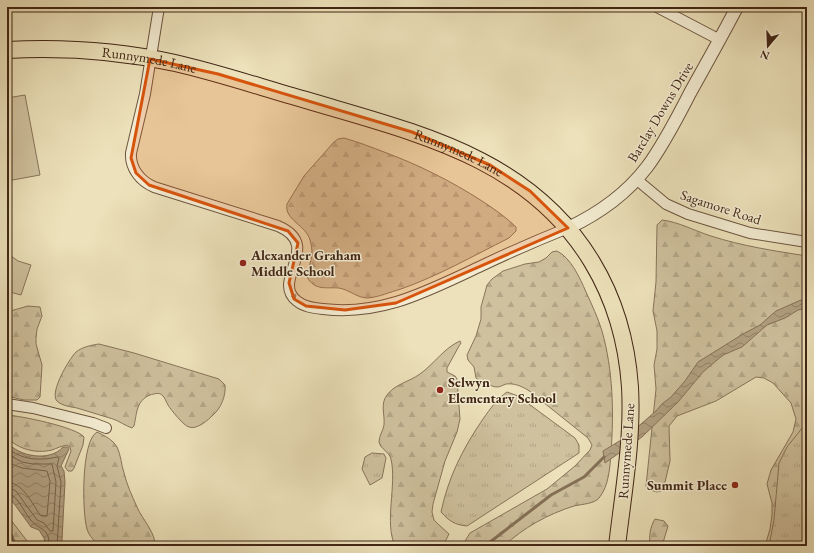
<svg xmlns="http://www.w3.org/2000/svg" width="814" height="553" font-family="'EB Garamond',serif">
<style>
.green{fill:#cfc19e;stroke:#88745a}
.forest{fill:url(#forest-firs);stroke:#88745a}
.park{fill:url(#park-tufts);stroke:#88745a}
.water{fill:url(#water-waves);stroke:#857056}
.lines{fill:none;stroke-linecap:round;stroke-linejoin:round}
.shore{stroke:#7a644c;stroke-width:1}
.stream{stroke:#857056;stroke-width:3}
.minor-casing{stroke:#6c553e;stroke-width:12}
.tertiary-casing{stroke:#6c553e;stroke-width:14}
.primary-casing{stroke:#412615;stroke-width:18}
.minor{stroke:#f3ecd2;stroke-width:10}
.tertiary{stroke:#f3ecd2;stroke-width:12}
.primary{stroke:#ece1ba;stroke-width:16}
.oneway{fill:#9a8974}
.marked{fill:#d7540d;fill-opacity:0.2;stroke:#d7540d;stroke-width:3;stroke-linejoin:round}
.poi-dot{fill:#8f2418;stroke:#f3ecd2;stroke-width:1.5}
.labels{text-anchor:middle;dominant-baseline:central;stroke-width:3;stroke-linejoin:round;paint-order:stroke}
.street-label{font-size:14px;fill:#412615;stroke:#f3ecd2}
.poi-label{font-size:14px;font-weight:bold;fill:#412615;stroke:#f3ecd2;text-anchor:start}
</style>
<defs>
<pattern id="forest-firs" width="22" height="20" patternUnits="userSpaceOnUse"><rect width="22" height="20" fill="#cfc19e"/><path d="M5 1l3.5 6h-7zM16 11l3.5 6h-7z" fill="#b3a687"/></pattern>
<pattern id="park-tufts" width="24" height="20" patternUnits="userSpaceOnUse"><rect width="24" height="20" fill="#cfc19e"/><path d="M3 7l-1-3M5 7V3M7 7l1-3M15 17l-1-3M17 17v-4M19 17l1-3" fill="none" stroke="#b3a687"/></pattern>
<pattern id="water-waves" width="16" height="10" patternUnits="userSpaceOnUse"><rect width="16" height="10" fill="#b2a182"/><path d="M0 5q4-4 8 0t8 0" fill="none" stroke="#928369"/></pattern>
</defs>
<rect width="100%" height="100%" fill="#ece1ba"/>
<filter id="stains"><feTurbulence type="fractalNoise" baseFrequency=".005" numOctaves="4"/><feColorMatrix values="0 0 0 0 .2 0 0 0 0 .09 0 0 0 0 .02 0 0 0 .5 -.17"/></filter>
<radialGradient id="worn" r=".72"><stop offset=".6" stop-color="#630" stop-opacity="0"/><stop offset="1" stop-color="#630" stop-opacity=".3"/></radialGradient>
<g class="green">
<polygon points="25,95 40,175 7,181 7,98"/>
<polygon points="7,253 18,261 31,265 21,295 10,292 7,292"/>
</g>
<g class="forest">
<path d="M344 138C358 142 371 147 384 152 419 165 451 181 482 201 494 209 506 217 516 227V231L509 238C473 256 438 276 401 289 390 292 379 297 368 298 357 298 350 290 339 288 326 287 315 291 307 277 309 262 315 256 310 240 306 225 284 220 287 204L304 176 334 142 338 139Z"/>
<path d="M662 220C679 222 695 231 711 236 742 246 775 251 807 256V546H765L770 529 772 515V503L767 484 771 470 793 432 796 419 791 403 773 383 764 378 756 377 716 401 677 416 669 426 670 461 665 482 661 491 657 492 647 489 646 486 656 389 654 365 657 349V331L653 311 656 282 657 225Z"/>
<path d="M557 251C571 258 580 278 586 292 592 305 598 318 602 331 613 370 614 412 611 452 610 467 609 486 599 498 594 504 582 504 574 506 548 514 523 528 504 546H462L470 533 547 489 575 466 590 450 592 445 588 438 528 390C521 386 514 383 506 384 503 385 500 387 497 387 492 387 479 381 476 378L474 367 468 360 467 355 476 336 481 319V307L487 285 492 279 503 271 525 264 539 262 546 258 552 252Z"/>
<polygon points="28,306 40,307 42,316 37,329 36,338 36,344 42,365 40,397 37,400 24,400 7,396 7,312"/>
<path d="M460 341 461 343 459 346 447 368V372L455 376 457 379 460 419 457 432 445 461 433 504 432 512 434 520 438 524 449 534 443 546H395C384 522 397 485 391 459 389 451 381 450 379 442 379 436 383 431 384 425 385 414 380 404 387 395 395 384 409 382 420 374 434 364 444 348 460 341Z"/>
<path d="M99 344 134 353 219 379 225 385C226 396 221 408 213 415 208 420 197 430 189 427 184 426 171 410 168 405 166 402 165 397 162 395 159 392 154 394 150 395 136 401 137 413 134 426L132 428C126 426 119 421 113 419 101 415 89 412 77 408 72 407 62 406 57 401 49 393 69 359 76 352 82 347 92 345 99 344Z"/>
<path d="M7 415C21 416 76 427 84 437L83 445 74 468 72 471H68L65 467 71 451 70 447 67 445C62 446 57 448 52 450 35 454 19 449 7 438Z"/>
<path d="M97 432C105 436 112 439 117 447 121 455 121 464 124 473 127 485 132 496 137 507 142 519 156 533 155 546H100C95 542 89 536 87 529 82 512 81 441 97 432Z"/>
<polygon points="7,515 31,546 7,546"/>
<path d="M655 519 664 521 668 526 662 546H650C649 536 650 527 655 519Z"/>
</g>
<g class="park">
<path d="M507 392 518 396 575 438 579 445V453L467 526C455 525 449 521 441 512 448 478 463 448 483 419 490 409 497 399 507 392Z"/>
<polygon points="807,422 807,546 769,546 774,520 779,463 787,447"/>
<polygon points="372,453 384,454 386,458 382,478 370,485 362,469 365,457"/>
</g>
<g class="water">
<polygon points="801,300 807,301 807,308 798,310 785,318 767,325 742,347 723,355 703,372 678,402 642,437 605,463 603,451 626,437 656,411 662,404 671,397 685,381 698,362 743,334 760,325 776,311"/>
<path d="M7 442C19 457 50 462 63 447H68L69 449 61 466 64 471 65 482 62 540 60 546H46L44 538 39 530 31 527 15 505 7 495Z"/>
<polygon points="807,517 807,546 801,546"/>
</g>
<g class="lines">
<g class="shore">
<path d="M7 448C22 460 39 461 57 457L59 458 57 466 61 482 57 546"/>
<polyline points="7,454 22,462 33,464 52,464 56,482 53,531 50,531 44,523 37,520 16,491 12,489 7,488"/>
<path d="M7 462 22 468 47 471 50 481 47 516 40 515C32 503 23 483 7 482"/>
<path d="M7 493C17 494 24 512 30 519 35 527 44 527 48 536 49 539 49 543 50 546"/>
</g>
<g class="stream">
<polyline points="7,525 16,546"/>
<polyline points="485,546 551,495 584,477 604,457"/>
</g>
<defs>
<g id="minor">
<path d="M159 7 145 94 131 153C130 168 140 181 154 187L278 226C324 246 270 280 297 301 304 307 314 308 323 309 382 316 427 291 479 267 508 253 538 240 568 228"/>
<polyline points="657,7 720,40"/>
<polyline points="636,179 666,204 688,214 750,233 807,242"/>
<polyline points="7,404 33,408 93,423 106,428"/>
</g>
<path id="tertiary" d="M568 228C598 214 627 193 647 167 664 144 677 118 690 93 706 64 722 36 737 7"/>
<g id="primary">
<path id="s1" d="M7 50C63 47 120 51 175 63 219 73 263 88 306 100 416 133 529 157 592 262 615 300 627 343 630 387 633 440 623 494 617 546"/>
</g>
</defs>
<use href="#minor" class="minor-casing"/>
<use href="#tertiary" class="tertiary-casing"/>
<use href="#primary" class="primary-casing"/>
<use href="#minor" class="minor"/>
<use href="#tertiary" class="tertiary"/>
<use href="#primary" class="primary"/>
</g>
<defs><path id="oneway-solid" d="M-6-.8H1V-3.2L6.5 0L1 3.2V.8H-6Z"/></defs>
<use class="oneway" href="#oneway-solid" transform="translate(293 294) rotate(64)"/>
<path class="marked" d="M150 59 218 74 412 132 490 165 530 191 568 228 396 303 345 310 306 306 294 299 289 283 298 243 288 231 149 185 136 173 131 158Z"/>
<g class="poi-dot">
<circle cx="243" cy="263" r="4"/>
<circle cx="440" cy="390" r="4"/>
<circle cx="735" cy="485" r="4"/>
</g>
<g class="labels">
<g class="street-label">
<text stroke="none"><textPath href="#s1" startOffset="143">Runnymede Lane</textPath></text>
<text transform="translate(660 112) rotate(-59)">Barclay Downs Drive</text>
<text stroke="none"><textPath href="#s1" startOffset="467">Runnymede Lane</textPath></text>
<text transform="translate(721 207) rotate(18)">Sagamore Road</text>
<text transform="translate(626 451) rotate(-86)">Runnymede Lane</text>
</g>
<g class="poi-label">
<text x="251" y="255">Alexander Graham<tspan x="251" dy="16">Middle School</tspan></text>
<text x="448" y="382">Selwyn<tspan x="448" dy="16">Elementary School</tspan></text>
<text x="727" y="485" text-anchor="end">Summit Place</text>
</g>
</g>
<rect width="814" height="553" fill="none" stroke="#ece1ba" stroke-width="24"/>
<rect x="8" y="8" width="798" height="537" fill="none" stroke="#412615" stroke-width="2"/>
<rect x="12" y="12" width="790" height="529" fill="none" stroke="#412615"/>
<g transform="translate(768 46) rotate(199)" stroke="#f3ecd2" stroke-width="3" paint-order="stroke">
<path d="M0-3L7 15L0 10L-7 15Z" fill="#412615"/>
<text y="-6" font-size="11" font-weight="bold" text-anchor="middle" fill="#412615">N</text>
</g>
<rect width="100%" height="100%" filter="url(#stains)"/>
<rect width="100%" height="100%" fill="url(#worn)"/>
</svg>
